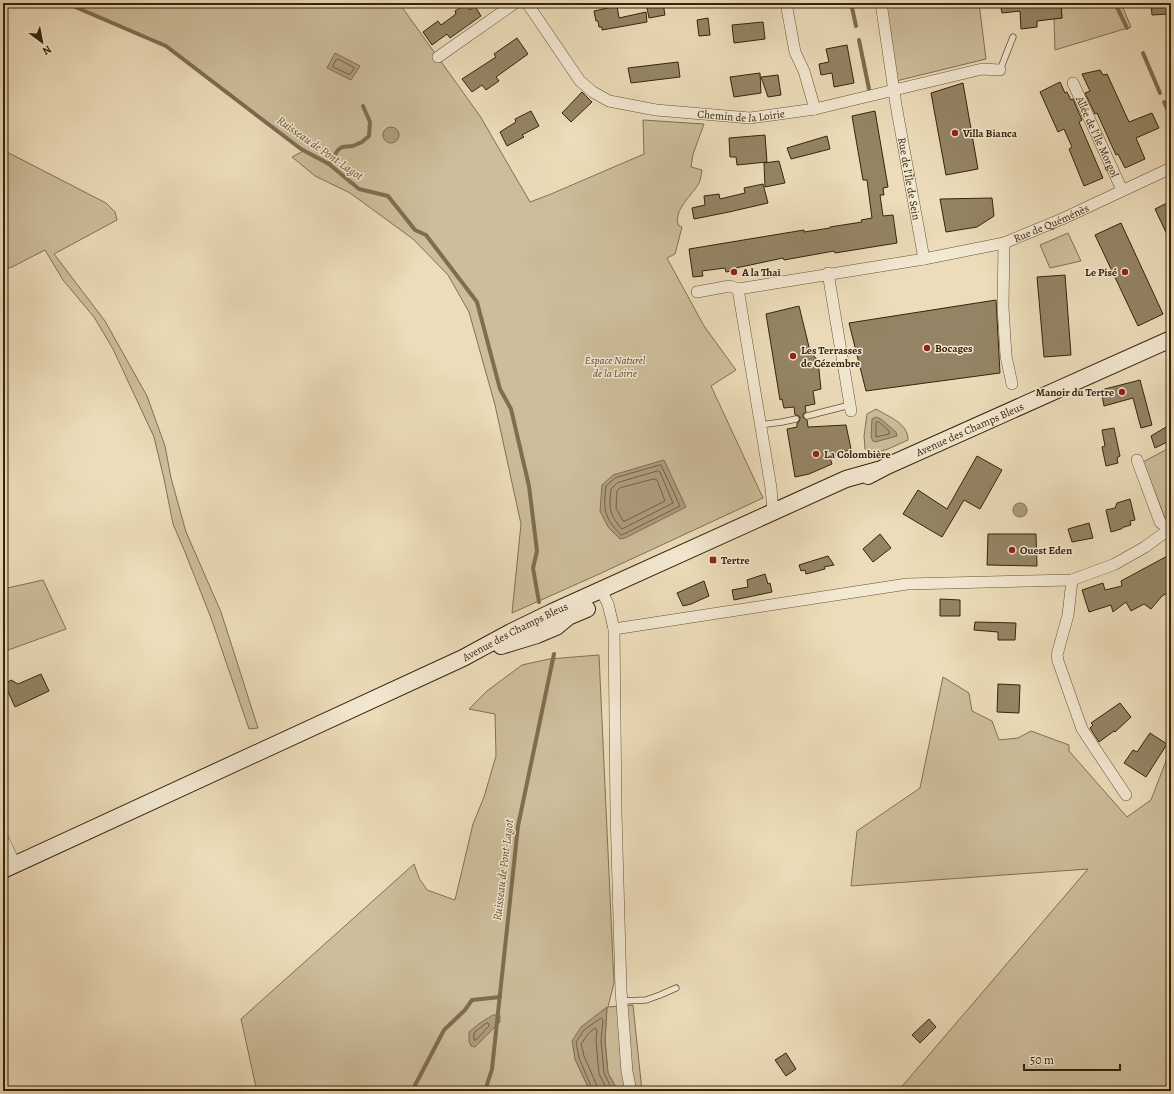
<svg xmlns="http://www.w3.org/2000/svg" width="1174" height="1094" font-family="Alegreya,serif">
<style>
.green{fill:#cdbd9b;stroke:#817053}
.water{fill:#ae9d7e;stroke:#7e6d50}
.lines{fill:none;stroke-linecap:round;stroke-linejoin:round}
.shore{stroke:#726044;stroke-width:1}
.stream{stroke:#7e6d50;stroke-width:4}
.building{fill:#948465;stroke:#35240b}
.service-casing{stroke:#635236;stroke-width:7}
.minor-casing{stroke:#635236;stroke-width:12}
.secondary-casing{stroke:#35240b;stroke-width:18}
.service{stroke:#f3e8d2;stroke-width:5.5}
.minor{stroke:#f3e8d2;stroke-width:11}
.secondary{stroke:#f3e8d2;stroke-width:16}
.poi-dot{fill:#8f2418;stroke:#f3e8d2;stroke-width:1.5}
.labels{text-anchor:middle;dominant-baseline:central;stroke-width:3;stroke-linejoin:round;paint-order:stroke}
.street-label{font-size:11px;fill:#35240b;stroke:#f3e8d2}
.poi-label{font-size:11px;font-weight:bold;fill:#35240b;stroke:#f3e8d2;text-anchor:start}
.park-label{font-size:11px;font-style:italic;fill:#5b4a2f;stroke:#f3e8d2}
.water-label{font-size:12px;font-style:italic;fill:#5f4e33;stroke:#f3e8d2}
</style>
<rect width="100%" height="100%" fill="#ecdcb9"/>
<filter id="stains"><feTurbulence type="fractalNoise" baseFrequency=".005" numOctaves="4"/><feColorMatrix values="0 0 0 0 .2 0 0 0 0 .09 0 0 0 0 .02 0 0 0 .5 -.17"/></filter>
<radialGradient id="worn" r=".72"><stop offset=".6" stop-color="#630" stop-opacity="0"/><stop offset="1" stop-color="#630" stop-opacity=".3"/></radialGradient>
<g class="green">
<path d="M66 3H399L480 116 530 202 551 194 644 154 643 120 704 124 693 154 691 167 702 170C701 175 701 179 699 183 692 196 674 208 678 225L682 227 675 254 667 258 704 326 736 370 711 386 763 498 597 575 512 613 521 524 495 405 469 312 448 275 413 239 350 193 315 176 292 157 305 150 301 149 166 46Z"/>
<polygon points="881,3 979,3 986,59 892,82"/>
<polygon points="1061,3 1121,3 1131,27 1055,50 1054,19 1062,18"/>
<polygon points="3,150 106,203 115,212 117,220 54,254 105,321 147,396 165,446 171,478 186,532 221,612 258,728 249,729 211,618 185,552 173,524 164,479 154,437 113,349 94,317 63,280 45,250 12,267 3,270"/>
<polygon points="1068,233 1081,261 1050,268 1040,245"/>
<path d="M876 409C889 417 908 423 908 440L888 449 872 454 865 449 864 436 867 414Z"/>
<polygon points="1171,447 1171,523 1166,521 1143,462"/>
<polygon points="43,580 66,629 3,652 3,589"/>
<polygon points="599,655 614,983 608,1007 633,1005 642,1091 618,1091 608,1073 605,1041 607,1007 575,1059 590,1091 251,1091 256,1087 241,1019 414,864 419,878 427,890 455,900 473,824 484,797 496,756 495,714 469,709 487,691 522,665 549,659"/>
<polygon points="943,677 969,693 972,711 992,721 999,740 1018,738 1031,731 1069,745 1069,751 1127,817 1151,800 1171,748 1171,1091 898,1091 1088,869 851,886 857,831 920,788"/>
</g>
<g class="water">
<polygon points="335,53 360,66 351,80 327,68"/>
<circle cx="391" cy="135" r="8"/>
<polygon points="876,417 881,419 896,432 897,436 875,442 873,441 871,437 872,419"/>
<polygon points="664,460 686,507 625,538 620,539 608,527 600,511 602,485 613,475"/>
<circle cx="1020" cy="510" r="7"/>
<polygon points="607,1007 605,1041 608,1073 618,1091 590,1091 575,1059 572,1041 581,1027"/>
<polygon points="493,1015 500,1015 500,1022 475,1047 471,1046 469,1041 469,1032 480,1023"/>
</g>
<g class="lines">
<g class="shore">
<polygon points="338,59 353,67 354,69 350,74 348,74 333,67 333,65 336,60"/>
<polygon points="877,422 879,422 889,431 889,434 876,437 876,424"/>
<path d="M661 465 680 506 624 534 621 535C604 517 603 510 606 486L615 478Z"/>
<path d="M658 471 660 472 673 503 622 529C609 515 609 507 611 489L617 483Z"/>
<polygon points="654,479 657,480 665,501 625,521 623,521 616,508 617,491 620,488"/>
<polygon points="487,1023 489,1024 489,1026 476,1040 474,1040 474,1033"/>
<polyline points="593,1091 579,1058 576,1042 584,1030 601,1018 603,1020 601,1041 604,1073 613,1091"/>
<polyline points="598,1091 597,1086 584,1056 581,1044 588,1034 595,1028 597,1030 596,1041 599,1074 608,1091"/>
</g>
<g class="stream">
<polyline points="66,3 166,46 301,149 329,164 359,189 388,196 415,230 426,235 477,302 500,389 511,409 529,486 537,551 533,568 539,602"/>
<polyline points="851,3 856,26"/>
<polyline points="1115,3 1127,28"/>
<polyline points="859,40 869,89"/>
<polyline points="1143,53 1160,93"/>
<polyline points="1164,102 1171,117"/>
<polyline points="329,164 338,150 342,147 353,146 362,142 369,136 370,122 363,106"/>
<polyline points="412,1091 444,1030 465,1010 472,1000 500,997"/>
<polyline points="485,1091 492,1069 518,826 554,654"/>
</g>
</g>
<g class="building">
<polygon points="646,3 663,3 665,15 649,18"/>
<polygon points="1000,3 1061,3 1062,18 1037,21 1037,27 1021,29 1020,11 1002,13"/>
<polygon points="1151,3 1168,3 1168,14 1152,15"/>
<polygon points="466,4 470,10 475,6 481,16 450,38 447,34 432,45 423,32 438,21 441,25 456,14 455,11"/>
<polygon points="617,6 619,18 646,12 647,22 602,30 602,27 599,27 598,21 596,21 594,11"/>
<polygon points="708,18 710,35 699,36 697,20"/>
<polygon points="763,22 765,39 734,43 732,25"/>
<polygon points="517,38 528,54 496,77 499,81 486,90 482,85 472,92 462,79 496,57 494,54"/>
<polygon points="847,45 854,83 834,87 832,73 821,75 819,64 829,62 826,49"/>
<polygon points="678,62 680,77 631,83 628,68"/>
<polygon points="1100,70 1103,75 1107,74 1129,122 1152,113 1159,128 1136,138 1145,159 1125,168 1118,154 1116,155 1097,113 1095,114 1085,93 1090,91 1082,74"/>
<polygon points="760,73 761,93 734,97 730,77"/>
<polygon points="778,75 781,95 768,97 761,77"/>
<polygon points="1060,82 1065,93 1067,92 1071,100 1073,99 1082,120 1079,122 1103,178 1084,186 1069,149 1072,147 1064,129 1058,132 1040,92"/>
<polygon points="963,83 978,169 946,175 931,93"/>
<polygon points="582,92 592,102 571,122 562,113"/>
<polygon points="531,111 539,126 522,135 524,137 507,146 500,132 516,122 515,119"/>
<polygon points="875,111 888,187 883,188 884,195 880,195 883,216 893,215 897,243 835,253 834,251 784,260 783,258 736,268 736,270 726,272 725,268 702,271 703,276 693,277 689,249 804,230 804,232 830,228 830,227 862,222 861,220 872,218 867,180 863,180 852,116"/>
<polygon points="765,135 767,162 737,165 736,157 730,157 729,138"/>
<polygon points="827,136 830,149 791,159 787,148"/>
<polygon points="779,161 785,183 765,187 764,163"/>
<polygon points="763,184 768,203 729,212 694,219 692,208 705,205 704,196 719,194 720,199 745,193 744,188"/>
<polygon points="992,198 994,216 977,227 946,232 940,199"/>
<polygon points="1171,201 1171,243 1155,209"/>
<polygon points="1121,223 1163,314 1138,326 1095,235"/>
<polygon points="1065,275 1071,355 1044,357 1037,277"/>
<polygon points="996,300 1000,373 866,391 849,323"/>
<polygon points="799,306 810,351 818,361 821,389 813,391 815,404 805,406 806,412 803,414 803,417 807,420 808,427 846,425 851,449 830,458 832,464 809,474 795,477 787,429 797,427 797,423 799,422 800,418 799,416 795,415 794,407 784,408 782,399 780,400 766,314"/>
<polygon points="1140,380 1152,425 1141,428 1133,398 1104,406 1101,390"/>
<polygon points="1171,424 1171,440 1155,448 1151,436"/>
<polygon points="1114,428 1120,456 1117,458 1118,463 1106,466 1102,447 1105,446 1102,430"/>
<polygon points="977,456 1002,470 980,509 964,500 942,537 903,514 918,490 947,509"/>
<polygon points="1130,499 1135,520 1130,521 1131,525 1124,527 1121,529 1111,532 1106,510 1115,508 1117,503"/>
<polygon points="1089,523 1093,538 1072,542 1068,529"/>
<polygon points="880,534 891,548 873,562 863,549"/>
<polygon points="988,534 1036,534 1037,566 987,565"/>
<polygon points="1171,554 1171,591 1162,596 1151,609 1144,604 1131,611 1126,602 1113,612 1111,605 1089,612 1082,590 1103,583 1105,590 1122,586 1121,581"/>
<polygon points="828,556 834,565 824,567 825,569 806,574 805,570 801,571 799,565"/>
<polygon points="765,574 768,584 770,583 772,592 734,600 732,590 748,587 747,580"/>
<polygon points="704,581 709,596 691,604 683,606 677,593"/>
<polygon points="940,599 960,600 960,616 940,616"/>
<polygon points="975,622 1016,623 1015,640 998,640 998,632 974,630"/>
<polygon points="41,674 49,691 15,707 6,687 7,683 11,680 18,684"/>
<polygon points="998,684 1020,685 1019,713 997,712"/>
<polygon points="1120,703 1131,717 1115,732 1114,731 1099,742 1090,728 1093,725 1091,723"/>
<polygon points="1150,733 1167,744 1146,777 1124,763 1133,750 1137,752"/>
<polygon points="929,1019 936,1027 920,1043 912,1035"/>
<polygon points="786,1053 796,1069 786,1076 775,1060"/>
</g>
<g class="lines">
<defs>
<g id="service">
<polyline points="1000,70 1013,37"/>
<polyline points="807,416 850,405"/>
<polyline points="760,425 782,422 796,419"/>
<polyline points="622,1001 646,1000 660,995 676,988"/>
</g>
<g id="minor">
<path id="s1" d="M527 3 580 81 593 92 609 101 656 110 750 118 815 109 982 69 1000 70"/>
<polyline points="786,3 795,52 804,71 815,109"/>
<path id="s2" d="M881 3 896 105 924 259"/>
<polyline points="438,57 515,3"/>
<path id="s3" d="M1073 83 1122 190"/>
<polyline points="1004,243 1003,307 1006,356 1012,384"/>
<polyline points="828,273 851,411"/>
<polyline points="697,292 730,286 738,289"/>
<polyline points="1137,460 1160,522 1171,531"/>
<path id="s4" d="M773 512 771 488 738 289 924 259 1004 243 1062 219 1171 168"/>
<polyline points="1072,580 1068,615 1057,655 1058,661 1082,729 1126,795"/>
<polyline points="601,590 608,604 614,629 616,812 621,990 627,1072 631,1091"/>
<polyline points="614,629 907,584 1072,580 1115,564 1145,547 1171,528"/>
<polyline points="3,839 15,864"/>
</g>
<g id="secondary">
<path id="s5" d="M868 476 887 466 1171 339"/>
<polyline points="501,646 537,635 556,627 568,617 587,609"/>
<path id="s6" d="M3 870 463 658 511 632 552 612 846 479 878 470"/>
</g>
</defs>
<use href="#service" class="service-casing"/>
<use href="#minor" class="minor-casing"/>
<use href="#secondary" class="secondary-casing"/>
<use href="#service" class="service"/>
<use href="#minor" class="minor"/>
<use href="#secondary" class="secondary"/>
</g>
<g class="poi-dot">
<circle cx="955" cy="133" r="4"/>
<circle cx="734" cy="272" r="4"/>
<circle cx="1125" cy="272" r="4"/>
<circle cx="927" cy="348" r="4"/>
<circle cx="793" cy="356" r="4"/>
<circle cx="1122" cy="392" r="4"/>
<circle cx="816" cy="454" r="4"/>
<circle cx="1012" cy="550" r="4"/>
<rect x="709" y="556" width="8" height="8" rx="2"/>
</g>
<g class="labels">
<g class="street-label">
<text stroke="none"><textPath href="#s1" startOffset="263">Chemin de la Loirie</textPath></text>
<text stroke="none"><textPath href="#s3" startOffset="59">Allée de l'Île Morgol</textPath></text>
<text stroke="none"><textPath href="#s2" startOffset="178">Rue de l'Île de Sein</textPath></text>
<text stroke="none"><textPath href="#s4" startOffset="547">Rue de Quéménès</textPath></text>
<text stroke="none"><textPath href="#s5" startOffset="112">Avenue des Champs Bleus</textPath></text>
<text stroke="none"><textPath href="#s6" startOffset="565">Avenue des Champs Bleus</textPath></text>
</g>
<g class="poi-label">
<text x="963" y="133">Villa Bianca</text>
<text x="742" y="272">A la Thaï</text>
<text x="1117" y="272" text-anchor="end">Le Pisé</text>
<text x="935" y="348">Bocages</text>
<text x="801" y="350">Les Terrasses<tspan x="801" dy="13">de Cézembre</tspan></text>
<text x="1114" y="392" text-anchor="end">Manoir du Tertre</text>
<text x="824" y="454">La Colombière</text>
<text x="1020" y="550">Ouest Eden</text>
<text x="721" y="560">Tertre</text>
</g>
<g class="park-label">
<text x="615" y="360">Éspace Naturel<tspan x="615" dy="13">de la Loirie</tspan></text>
</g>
<g class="water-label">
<text transform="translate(320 148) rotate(35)">Ruisseau de Pont-Lagot</text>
<text transform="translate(503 870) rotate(-83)">Ruisseau de Pont-Lagot</text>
</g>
</g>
<rect width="1174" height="1094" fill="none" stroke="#ecdcb9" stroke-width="16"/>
<rect x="4" y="4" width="1166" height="1086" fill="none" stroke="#35240b" stroke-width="2"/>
<rect x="8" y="8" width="1158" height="1078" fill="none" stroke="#35240b"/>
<g transform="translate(42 42) rotate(148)" stroke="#f3e8d2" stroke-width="3" paint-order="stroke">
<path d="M0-3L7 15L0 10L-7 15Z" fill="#35240b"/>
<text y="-6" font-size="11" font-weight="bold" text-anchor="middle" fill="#35240b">N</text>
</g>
<path d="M1024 1064v6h96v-6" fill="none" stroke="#35240b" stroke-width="2"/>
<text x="1030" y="1064" font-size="12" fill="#35240b" stroke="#f3e8d2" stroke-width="3" paint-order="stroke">50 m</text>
<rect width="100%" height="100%" filter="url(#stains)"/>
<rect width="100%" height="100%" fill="url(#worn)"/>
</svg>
